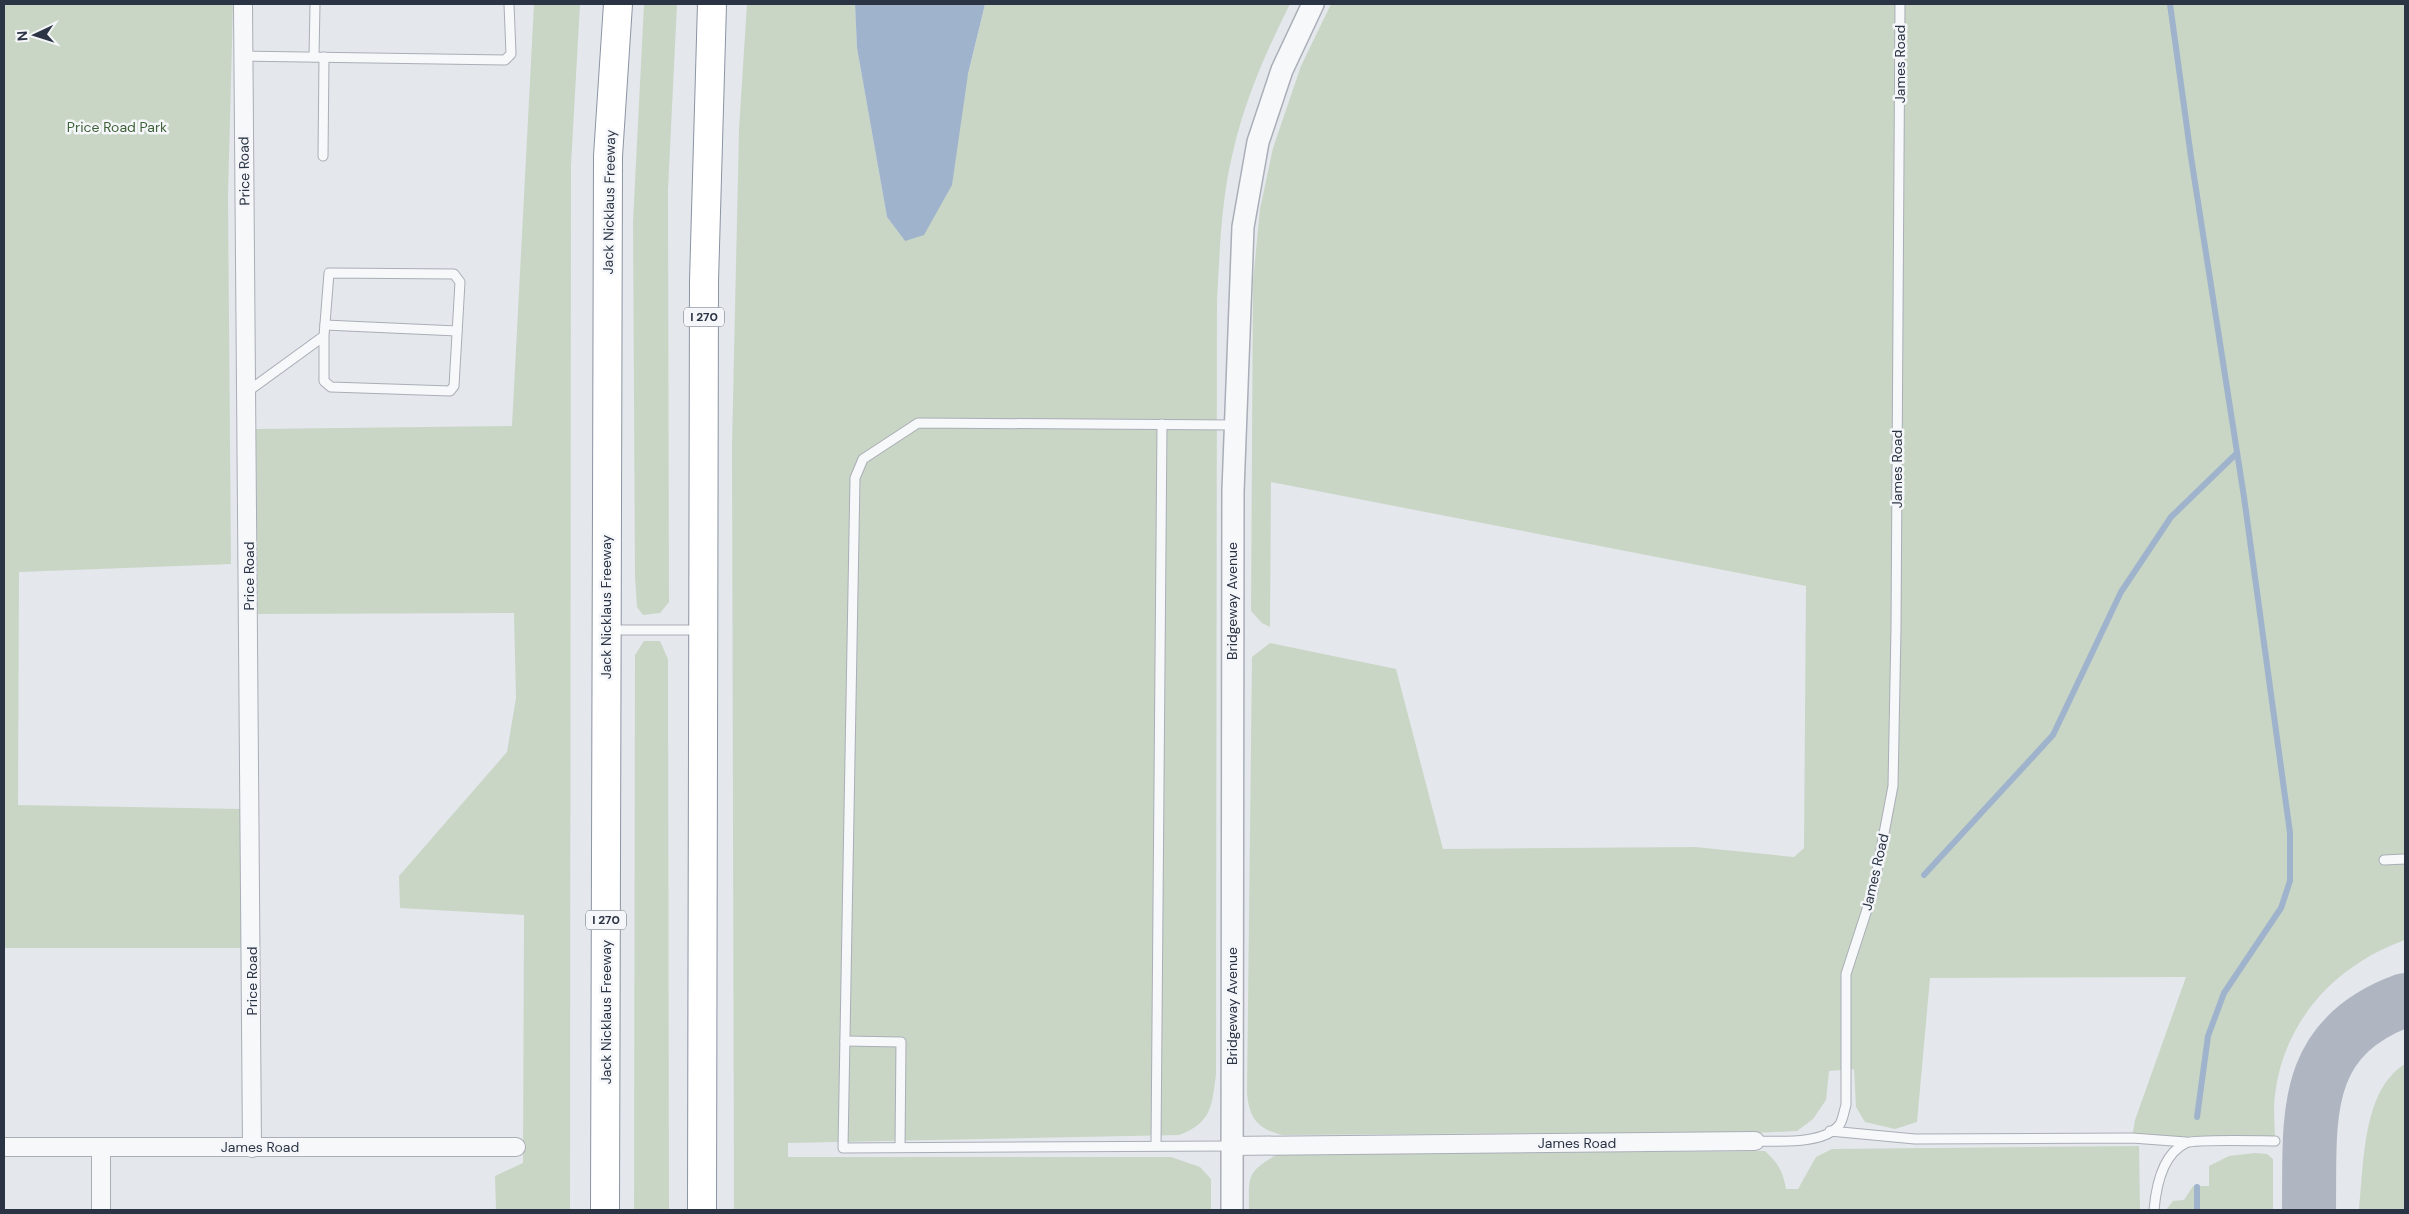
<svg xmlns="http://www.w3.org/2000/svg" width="2409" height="1214" font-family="'DM Sans',sans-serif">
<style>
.green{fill:#c9d6c5}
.water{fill:#9fb4cc}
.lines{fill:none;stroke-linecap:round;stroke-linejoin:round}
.stream{stroke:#9fb4cc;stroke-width:6}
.taxiway{stroke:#b0b6c1;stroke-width:54}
.service-casing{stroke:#a9aeb7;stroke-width:11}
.minor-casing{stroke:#a9aeb7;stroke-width:20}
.tertiary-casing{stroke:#a9aeb7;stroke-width:24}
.motorway-casing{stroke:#8b94a3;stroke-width:30}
.service{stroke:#f7f8fa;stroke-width:9}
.minor{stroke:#f7f8fa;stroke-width:18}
.tertiary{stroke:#f7f8fa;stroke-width:21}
.motorway{stroke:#fff;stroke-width:28}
.labels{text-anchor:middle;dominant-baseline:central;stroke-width:5;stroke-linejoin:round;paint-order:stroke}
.shield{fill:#f4f6f9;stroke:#676e7b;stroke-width:1}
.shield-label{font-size:12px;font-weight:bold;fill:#2b3445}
.street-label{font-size:14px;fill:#2b3445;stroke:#f4f6f9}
.park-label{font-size:14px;fill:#3f6138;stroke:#f4f6f9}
</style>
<rect width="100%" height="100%" fill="#e4e7ec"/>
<g class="green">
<polygon points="4,4 233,4 228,195 231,564 19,572 18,805 241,809 244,948 4,948"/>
<polygon points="534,4 580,4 571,165 570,1210 496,1210 495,1176 523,1163 524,915 400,908 399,876 507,752 516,698 514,613 258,614 256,429 512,426"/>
<polygon points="644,4 677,4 668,190 669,602 660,613 643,615 637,607 635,577 633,222"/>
<path d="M747 4H855L857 48 887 217 905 241 968 74 985 4H1290C1266 52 1245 99 1233 152 1221 200 1220 250 1217 299L1216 1074C1212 1105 1212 1123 1179 1135L788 1143V1157H1171L1200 1167 1211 1179V1210H734L732 446 739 129Z"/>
<path d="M1331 4H2405V940C2332 966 2278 1027 2274 1107 2274 1118 2275 1130 2275 1141L2132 1138 2135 1120 2186 977 1930 978 1917 1122 1895 1129 1865 1122 1856 1107 1854 1069 1829 1071 1826 1100 1813 1119 1797 1131 1693 1136 1551 1133 1282 1135C1257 1129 1249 1117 1247 1093L1252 657 1270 643 1396 669 1443 849 1695 847 1794 857 1804 848 1806 586 1271 482 1270 627 1262 623 1251 611 1253 281 1260 209 1273 148 1301 66Z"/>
<polygon points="644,641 660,641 668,659 669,1210 634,1210 635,655"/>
<path d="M2405 1064V1210H2359C2364 1165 2362 1090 2405 1064Z"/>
<path d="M2139 1146 2140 1210H1249C1249 1175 1246 1173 1278 1154L1765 1151C1778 1163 1783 1171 1786 1189H1798L1816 1157 1832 1149Z"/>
<polygon points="2255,1153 2267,1154 2273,1159 2273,1210 2166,1210 2173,1201 2184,1200 2193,1186 2209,1186 2209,1166 2229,1156"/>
</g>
<polygon class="water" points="855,4 985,4 968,74 952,185 924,235 905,241 887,217 857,48"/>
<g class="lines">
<g class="stream">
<polyline points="2170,4 2191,157 2244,497 2290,833 2290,881 2281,908 2224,993 2208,1036 2197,1117"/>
<polyline points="1924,875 2053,735 2121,592 2171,517 2237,453"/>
<polyline points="2197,1210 2197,1187"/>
</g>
<path class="taxiway" d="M2309 1210C2310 1117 2300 1038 2405 1000"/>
<defs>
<g id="service">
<polyline points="243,56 505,60 511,54 509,4"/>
<polyline points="314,57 315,4"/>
<polyline points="323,156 324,57"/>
<polyline points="325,325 457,331"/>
<polyline points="247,392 324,336 329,273 454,274 460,282 454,386 450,391 331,387 324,381 324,336"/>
<polyline points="609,630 701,630"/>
<polyline points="2384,860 2405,859"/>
<polyline points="845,1041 901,1042 900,1147"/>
<polyline points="1830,1131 1915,1139 2132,1138 2186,1142"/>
<path d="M1755 1141C1778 1141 1825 1145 1840 1124 1843 1119 1844 1111 1846 1105V974L1873 891 1893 786 1896 628 1900 4"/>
<polyline points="1156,1146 1162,424"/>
<polyline points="1232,1146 843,1148 855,478 863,459 918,423 1235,425"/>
<path d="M2154 1210C2156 1187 2162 1154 2186 1143 2195 1139 2261 1141 2275 1141"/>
</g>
<g id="minor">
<polyline points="243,4 252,1148"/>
<polyline points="1232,1146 1755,1141"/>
<polyline points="4,1147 516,1147"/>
<polyline points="101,1210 101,1148"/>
</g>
<polyline id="tertiary" points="1232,1210 1233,491 1243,227 1258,142 1282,70 1313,4"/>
<g id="motorway">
<polyline points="605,1210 608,156 618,4"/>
<polyline points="702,1210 704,281 712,4"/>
</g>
</defs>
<use href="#service" class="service-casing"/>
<use href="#minor" class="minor-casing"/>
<use href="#tertiary" class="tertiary-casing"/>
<use href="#motorway" class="motorway-casing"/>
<use href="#service" class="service"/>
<use href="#minor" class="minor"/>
<use href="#tertiary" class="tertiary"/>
<use href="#motorway" class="motorway"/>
</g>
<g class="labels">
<g class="shield">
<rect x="684" y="307.5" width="40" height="19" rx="4"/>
<rect x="586" y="910.5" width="40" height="19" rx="4"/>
</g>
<g class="shield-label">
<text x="704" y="317">I 270</text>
<text x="606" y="920">I 270</text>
</g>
<g class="street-label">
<text transform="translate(1900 64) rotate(-90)">James Road</text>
<text transform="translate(244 171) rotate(-91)">Price Road</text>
<text transform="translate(609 202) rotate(-89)">Jack Nicklaus Freeway</text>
<text transform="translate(1897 469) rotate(-90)">James Road</text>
<text transform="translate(249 576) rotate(-90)">Price Road</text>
<text transform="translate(1232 601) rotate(-90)">Bridgeway Avenue</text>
<text transform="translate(606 607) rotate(-90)">Jack Nicklaus Freeway</text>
<text transform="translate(1875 872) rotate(-77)">James Road</text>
<text transform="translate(252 981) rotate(-90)">Price Road</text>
<text transform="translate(1232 1006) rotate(-90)">Bridgeway Avenue</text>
<text transform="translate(606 1012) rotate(-90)">Jack Nicklaus Freeway</text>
<text x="1577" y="1143">James Road</text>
<text x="260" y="1147">James Road</text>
</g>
<g class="park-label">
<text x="117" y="127">Price Road Park</text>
</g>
</g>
<rect width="2409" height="1214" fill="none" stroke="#2b3445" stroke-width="10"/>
<g transform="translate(35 35) rotate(266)" stroke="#f4f6f9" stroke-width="4" paint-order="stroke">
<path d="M0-4L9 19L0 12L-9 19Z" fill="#2b3445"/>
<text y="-8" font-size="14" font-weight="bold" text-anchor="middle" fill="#2b3445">N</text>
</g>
</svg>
